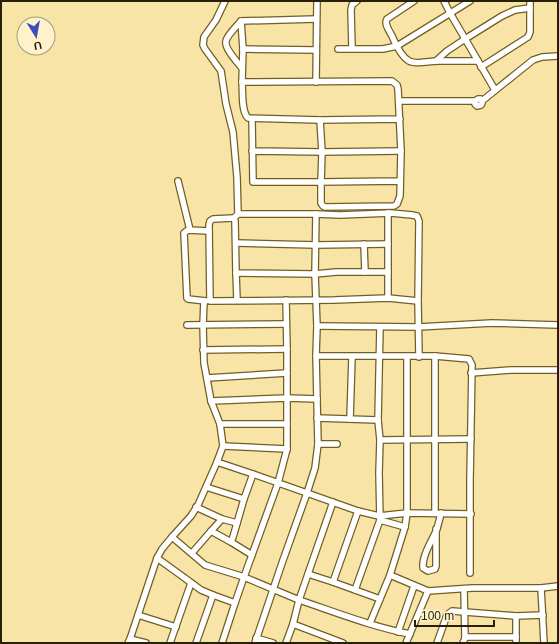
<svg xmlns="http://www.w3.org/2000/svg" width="559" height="644" font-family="Arial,sans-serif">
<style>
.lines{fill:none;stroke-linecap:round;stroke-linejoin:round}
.minor-casing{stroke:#715e22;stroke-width:8}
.minor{stroke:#fff;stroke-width:5.5}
</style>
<rect width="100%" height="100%" fill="#f8e4a6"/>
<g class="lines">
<defs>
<g id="minor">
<polyline points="225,1 216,20 204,37 203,45 205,49 221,71 226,104 233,132 237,177 238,214"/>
<path d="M414 1 387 19C384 24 389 30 392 36 395 43 402 57 409 61 417 65 429 61 437 61 451 61 464 61 478 61"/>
<polyline points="444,1 450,13 495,90"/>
<polyline points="241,21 243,49 242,82"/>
<polyline points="352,48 351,10 352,5 357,1"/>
<polyline points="243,49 316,50"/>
<polyline points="338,49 383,49 397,46 470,1"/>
<polyline points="436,61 447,51 465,39 502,16 515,10 530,8"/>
<polyline points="481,67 528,37 530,32 530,1"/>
<path d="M242 68C238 63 224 48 226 41 227 35 237 26 241 21L316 19"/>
<polyline points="316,82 317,1"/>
<polyline points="399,101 475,101"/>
<polyline points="482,101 481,99 478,99 475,101 475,104 477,106 481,105 482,103 482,101 533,60 542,57 558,56"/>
<polyline points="252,119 253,182 321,182 322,152 252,151"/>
<path d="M400 119 320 120 248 118C241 111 243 93 242 82L392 81 397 85 398 89 401 151 400 196 397 204 394 206 325 207 323 206 321 203V182L400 181"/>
<polyline points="320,120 322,152 401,151"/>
<polyline points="178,181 190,230"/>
<polyline points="388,213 388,298"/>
<polyline points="234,218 213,219 210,221 209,225 210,301 334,300 388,298 418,301"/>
<polyline points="236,243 316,245 388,244"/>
<polyline points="364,244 365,272"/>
<polyline points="388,272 336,272 315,274 236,273 235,221 234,218 238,214 316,214 340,215 391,213 412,215 417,216 419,221 418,301 419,357"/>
<polyline points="236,273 237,300"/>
<polyline points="204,301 203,325 204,363 211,401 220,424 223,446 217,462 253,474 358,511 379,516 407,513 471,514"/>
<polyline points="206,301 188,299 187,298 184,233 188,230 209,231"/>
<polyline points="187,325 286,324"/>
<polyline points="317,326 418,327 492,323 558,325"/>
<polyline points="380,327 378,420 380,440 471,439"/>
<polyline points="203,350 287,349"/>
<polyline points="316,356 435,356 469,359 472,365 470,480 470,573"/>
<polyline points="407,357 407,513 405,527 390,575 428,591 472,588 541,588 558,586"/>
<polyline points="471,373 511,370 558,370"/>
<polyline points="207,378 287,373"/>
<polyline points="211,401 287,398 317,399"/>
<polyline points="317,418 378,420"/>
<polyline points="350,419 352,357"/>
<polyline points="220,424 287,424"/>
<polyline points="318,444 337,444"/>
<polyline points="223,446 287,449"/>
<polyline points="217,462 198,505 191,516 172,537 205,565 244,577 278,483 287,449 287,349 286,300"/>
<polyline points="206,487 244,499 253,474"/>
<polyline points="244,499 233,537 231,542 252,555"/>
<polyline points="196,507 222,519 211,531"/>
<polyline points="435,513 435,356"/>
<polyline points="222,519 237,523"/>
<polyline points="380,520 405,527"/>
<path d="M436 529V566L435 569 428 571 423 568C422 555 432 541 437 529 438 524 440 519 441 513"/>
<polyline points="192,553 211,531 231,542"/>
<polyline points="157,558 182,576 201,590 213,595 235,603 244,577 299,600 308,574 333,582 358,511"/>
<polyline points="308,574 333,502"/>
<polyline points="333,582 380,599"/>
<polyline points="541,588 544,643"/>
<polyline points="464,589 465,638"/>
<polyline points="355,590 380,520 379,473 380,440"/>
<polyline points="138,615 176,627"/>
<polyline points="516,616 516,643"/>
<polyline points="370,623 390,575"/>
<polyline points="293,624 343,643"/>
<polyline points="398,632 414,586"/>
<polyline points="256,638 273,643"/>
<polyline points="130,639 157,558 162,549 172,537"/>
<polyline points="128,643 130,639 146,643"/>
<polyline points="170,643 191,583"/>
<polyline points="196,643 213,595"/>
<polyline points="222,643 235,603"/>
<polyline points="255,643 282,563 307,493 315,468 318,444 316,356 317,326 315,274 316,214"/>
<path d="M286 643 293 624 299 600C335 612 373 627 410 634"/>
<polyline points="406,643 428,591"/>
<polyline points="437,643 447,615 452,611 516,616 543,615"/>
<polyline points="463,643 465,638 468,637 516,637"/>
</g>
</defs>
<use href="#minor" class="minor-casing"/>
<use href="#minor" class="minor"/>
</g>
<rect width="559" height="644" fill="none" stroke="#271f06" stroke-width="4"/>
<g transform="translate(36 36) rotate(169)"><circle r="19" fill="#fef2cd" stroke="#a89e7d"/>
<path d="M0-3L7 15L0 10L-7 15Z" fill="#3e4cc0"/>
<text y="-6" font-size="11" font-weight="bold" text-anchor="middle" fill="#271f06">U</text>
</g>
<path d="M415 620v6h79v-6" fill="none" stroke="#271f06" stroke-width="2"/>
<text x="421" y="620" font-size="12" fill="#271f06" stroke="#fef2cd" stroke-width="3" paint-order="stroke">100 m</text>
</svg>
